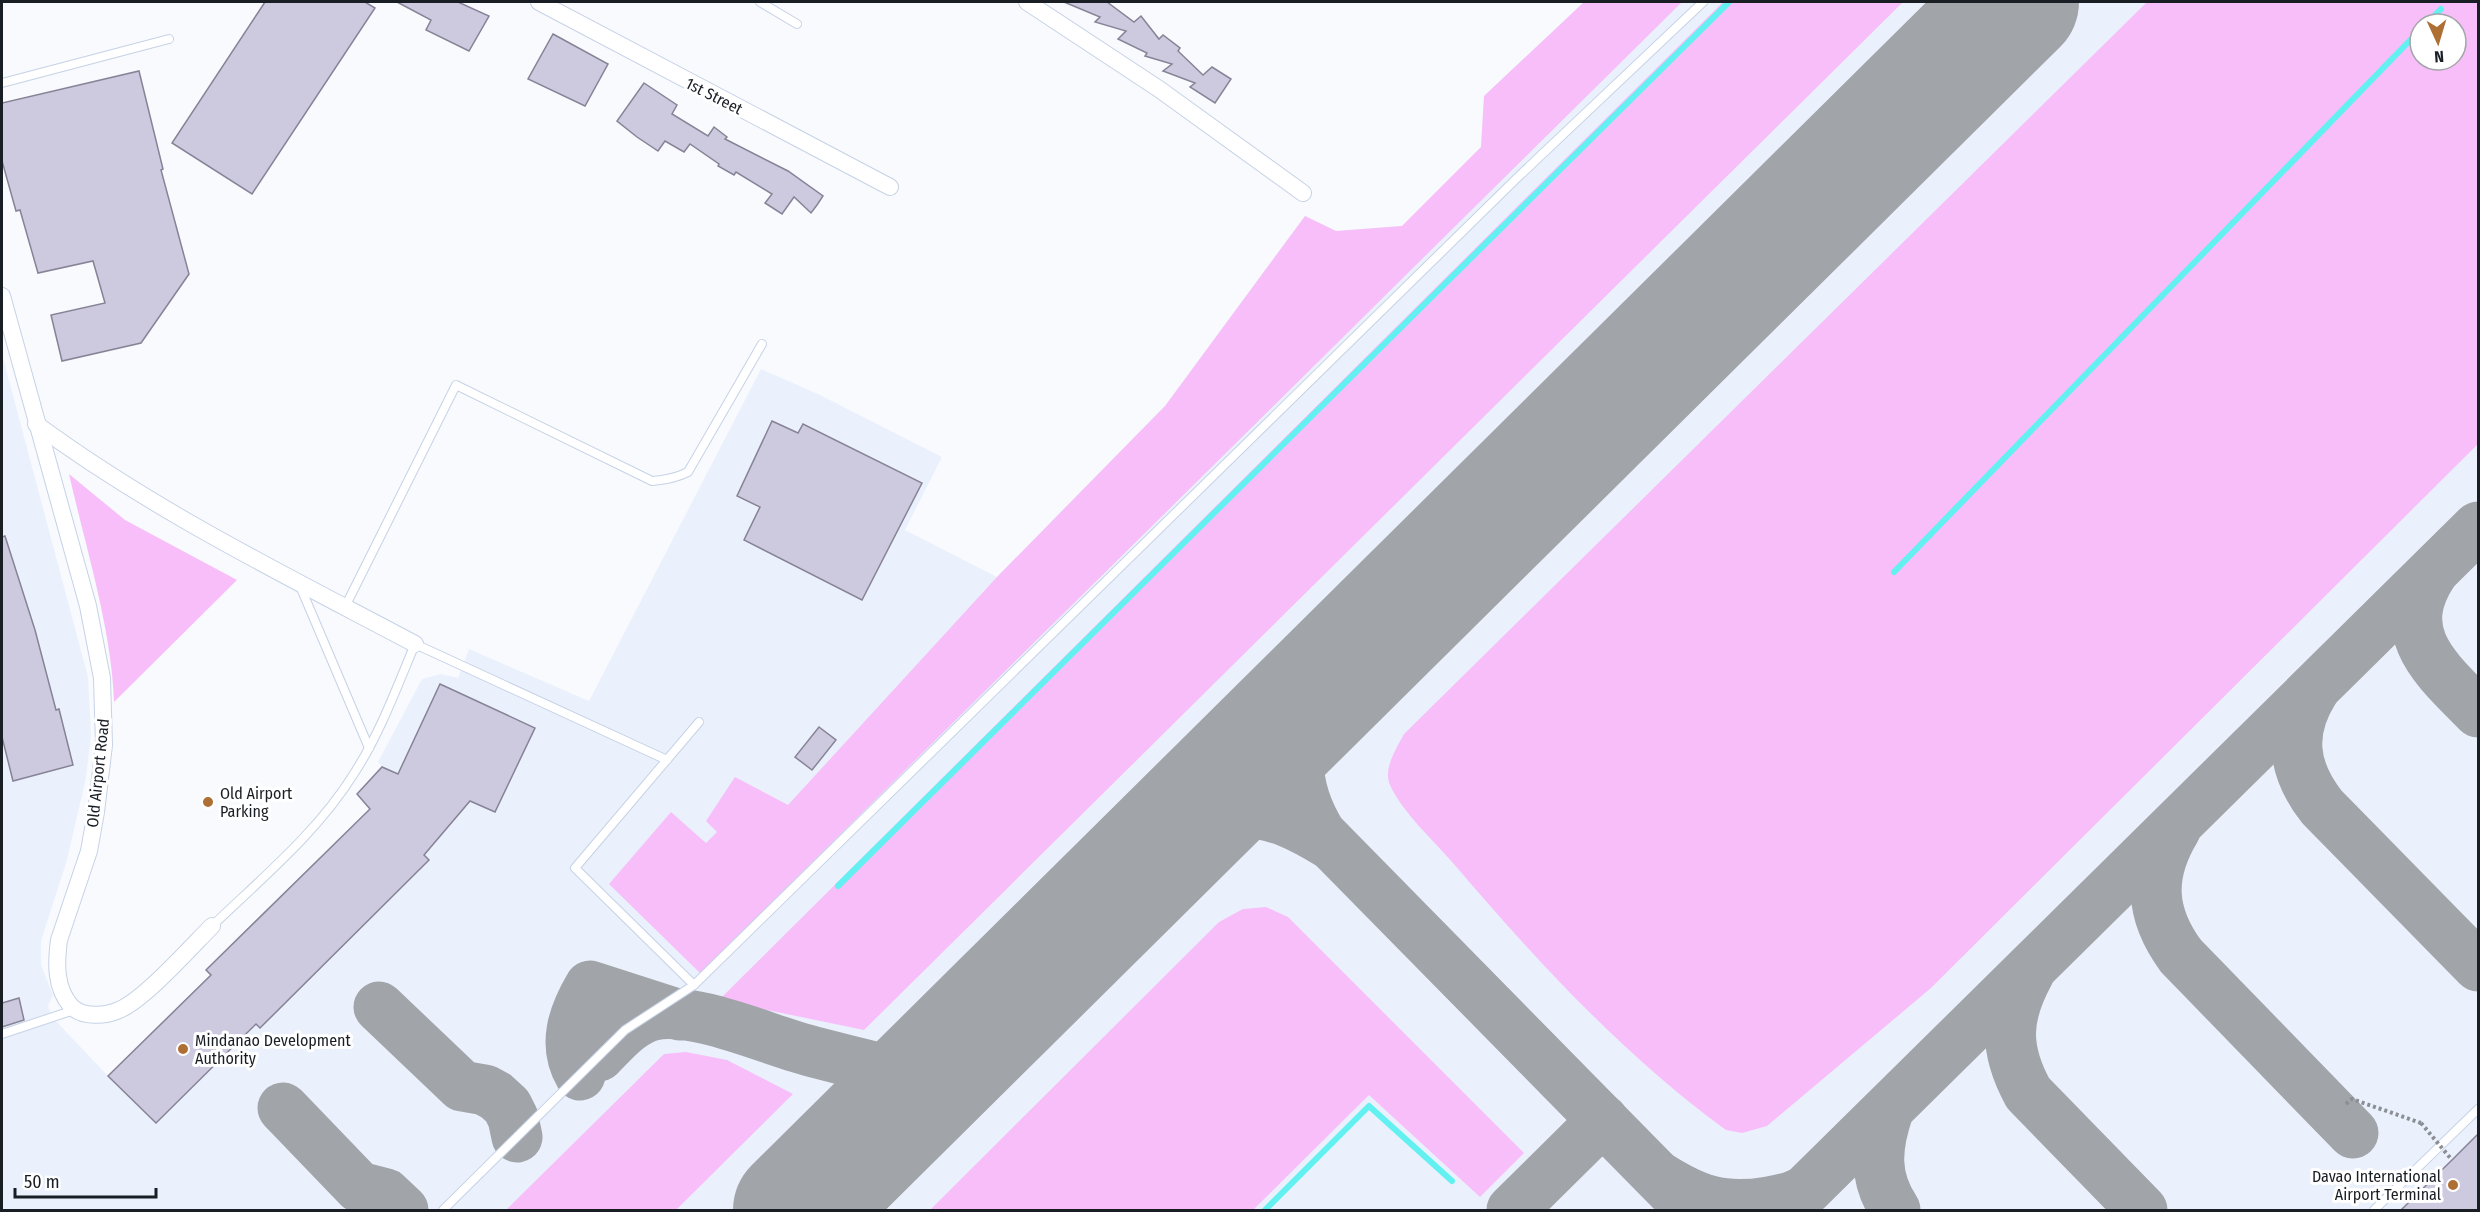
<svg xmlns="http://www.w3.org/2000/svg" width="2480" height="1212" font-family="'Fira Sans Condensed',sans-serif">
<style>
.built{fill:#ebf1fc;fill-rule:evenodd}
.green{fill:#f7bef9;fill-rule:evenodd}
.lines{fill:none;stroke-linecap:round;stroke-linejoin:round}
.stream{stroke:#62f0f1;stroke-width:6}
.taxiway{stroke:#a1a4a9;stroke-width:51}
.runway{stroke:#a1a4a9;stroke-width:126}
.building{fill:#cdc9df;stroke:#868397;stroke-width:1.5}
.lane-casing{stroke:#c6d2e6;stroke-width:10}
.street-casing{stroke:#c6d2e6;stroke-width:18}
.path{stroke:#8b8e94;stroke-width:4;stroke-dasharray:3 3;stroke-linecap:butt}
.lane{stroke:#fff;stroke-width:8}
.street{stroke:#fff;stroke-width:16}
.path-bridge{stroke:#8b8e94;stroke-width:4;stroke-dasharray:3 3;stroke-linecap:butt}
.poi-dot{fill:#ad6f34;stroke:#fff;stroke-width:2}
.labels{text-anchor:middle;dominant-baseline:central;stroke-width:6;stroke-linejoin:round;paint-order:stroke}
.street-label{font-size:16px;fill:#191e25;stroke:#fff}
.poi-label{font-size:16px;fill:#191e25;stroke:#fff;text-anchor:start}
</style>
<rect width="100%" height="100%" fill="#f8fafe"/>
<path class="built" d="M1584 2H2478V1210H2V354L88 677 91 735 86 778 67 860 41 941V965L53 995 48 1006 53 1018 108 1076 210 975 206 970 370 809 357 794 382 767 378 762 422 679 441 674 458 678 469 649 589 701 761 369 818 394 942 457 905 530 997 577 1165 406 1305 216 1336 231 1402 226 1481 147 1484 96ZM2420 24H2456V60H2420Z"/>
<g class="green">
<polygon points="1584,2 1682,2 700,973 609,884 671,812 706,843 717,832 706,821 735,777 788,805 997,577 1165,406 1305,216 1336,231 1402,226 1481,147 1484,96"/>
<polygon points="1723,2 1903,2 864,1030 719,1000"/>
<path d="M2147 2H2478V444L1931 988 1767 1126 1742 1133 1726 1130C1623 1055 1536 960 1453 863 1434 841 1402 812 1390 785 1383 769 1396 749 1404 734ZM2420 24H2456V60H2420Z"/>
<path d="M69 474 125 520 237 580 114 702C112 630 85 545 69 474Z"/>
<polygon points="1266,907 1288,917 1524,1153 1480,1197 1369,1095 1253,1210 930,1210 1219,922 1243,909"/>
<polygon points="686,1052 727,1060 793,1094 676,1210 506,1210 664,1054"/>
</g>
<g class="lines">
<g class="stream">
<polyline points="2426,24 2441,9"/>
<polyline points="1894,572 2420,30"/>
<polyline points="838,886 1729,2"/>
<polyline points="1265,1210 1369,1106 1452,1181"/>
</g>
<g class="taxiway">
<path d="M2433 572C2392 634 2436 669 2478 712"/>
<path d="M1327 684C1320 698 1311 712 1305 726 1291 763 1301 801 1321 834L1681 1200"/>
<path d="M2314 690C2288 731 2292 769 2322 807L2478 966"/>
<path d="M1180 830C1243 804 1270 808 1328 843"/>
<path d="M2175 830C2148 875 2150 914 2181 956L2353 1133"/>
<path d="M2029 973C2005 1017 2004 1049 2028 1093L2142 1210"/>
<polyline points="379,1007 462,1086 485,1090 496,1096 507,1106 513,1118 517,1137"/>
<path d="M599 1056C615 1040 630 1021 653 1015 693 1006 766 1039 807 1050 847 1061 887 1070 927 1080"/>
<path d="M580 1075C562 1044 574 1013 590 986L680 1015"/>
<polyline points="283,1108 359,1187 386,1194 403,1210"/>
<path d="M1888 1111C1876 1147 1873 1177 1895 1210"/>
<path d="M1658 1176C1696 1200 1722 1210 1768 1202 1781 1200 1796 1197 1807 1189L2478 527"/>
<polyline points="1512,1210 1603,1120"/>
</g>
<polyline class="runway" points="796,1210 2016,2"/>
</g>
<g class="building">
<polygon points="265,2 365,2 375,8 252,194 172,143"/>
<polygon points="397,2 458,2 489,16 469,51 426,30 431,20"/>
<polygon points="1064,2 1107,2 1134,22 1141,16 1159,39 1163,35 1180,48 1178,51 1203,75 1212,67 1231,79 1215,103 1190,87 1195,83 1163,71 1172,64 1145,56 1147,53 1118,39 1126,31 1095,22 1100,17"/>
<polygon points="553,34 608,64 585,106 528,79"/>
<polygon points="139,71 163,169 161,170 189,274 141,343 62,361 51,315 105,303 93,261 38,273 20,210 16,211 2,161 2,103"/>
<polygon points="644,83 677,105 672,114 708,136 714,127 727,137 725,139 788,171 823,196 817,205 811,213 794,197 782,214 765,203 772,194 736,172 734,175 718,166 719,164 690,144 684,152 665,141 658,151 637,137 617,121"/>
<polygon points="772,421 798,433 803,424 922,483 862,600 744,540 760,507 737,496"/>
<polygon points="5,536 35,630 56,710 59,709 73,765 13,781 2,737 2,537"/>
<polygon points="440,684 535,728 495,812 470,801 424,855 429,860 260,1028 256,1024 156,1123 108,1076 211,975 206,970 370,809 357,794 382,767 398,774"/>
<polygon points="819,727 836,740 812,770 795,757"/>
<polygon points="19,998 24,1020 2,1027 2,1003"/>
<polygon points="2478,1134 2478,1210 2401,1210 2452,1160"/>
</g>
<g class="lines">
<defs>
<g id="lane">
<polyline points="760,2 797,24"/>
<polyline points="2,83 169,39"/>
<polyline points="300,586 369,748"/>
<path d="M345 607 456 385 652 481C666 480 676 478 688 472L762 344"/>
<path d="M212 926C262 878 318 832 355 772 380 733 397 687 415 644L667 760"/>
<polyline points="694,985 575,868 699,722"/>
<polyline points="2,1034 74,1010"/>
<polyline points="443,1210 625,1030 694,985 1517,178 1703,2"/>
<polyline points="2374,1210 2478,1109"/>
</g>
<g id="street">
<polyline points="539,2 890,187"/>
<polyline points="1027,2 1159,89 1303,193"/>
<path d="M2 296 88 606 102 678 104 745 96 812 89 851 59 940C56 963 55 988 71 1006 82 1018 106 1016 119 1010 144 1000 191 947 212 926"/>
<path d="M36 424C154 511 287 576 415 644"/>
</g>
</defs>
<use href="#lane" class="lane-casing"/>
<use href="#street" class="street-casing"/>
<polyline class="path" points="2346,1104 2352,1099 2421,1123"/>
<use href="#lane" class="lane"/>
<use href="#street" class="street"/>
<polyline class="path-bridge" points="2421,1123 2452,1160"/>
</g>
<g class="poi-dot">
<circle cx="208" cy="802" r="6"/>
<circle cx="183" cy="1049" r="6"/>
<circle cx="2453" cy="1185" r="6"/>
</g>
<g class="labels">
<g class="street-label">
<text transform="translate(714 96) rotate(27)">1st Street</text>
<text transform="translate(98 773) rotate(-84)">Old Airport Road</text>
</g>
<g class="poi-label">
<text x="220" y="793">Old Airport<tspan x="220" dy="18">Parking</tspan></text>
<text x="195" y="1040">Mindanao Development<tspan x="195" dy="18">Authority</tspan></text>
<text x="2441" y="1176" text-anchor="end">Davao International<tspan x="2441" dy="18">Airport Terminal</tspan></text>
</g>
</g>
<rect width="2480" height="1212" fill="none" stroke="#191e25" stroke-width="6"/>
<g transform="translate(2438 42) rotate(176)"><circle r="28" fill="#ffffff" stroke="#a3a5a8" stroke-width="1.5"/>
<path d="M0-4.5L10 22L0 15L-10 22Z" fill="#ad6f34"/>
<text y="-9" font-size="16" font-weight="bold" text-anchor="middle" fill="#191e25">N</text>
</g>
<path d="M15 1188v9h141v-9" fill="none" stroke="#191e25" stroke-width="3"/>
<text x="24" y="1188" font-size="18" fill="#191e25" stroke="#ffffff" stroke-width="4.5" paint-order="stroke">50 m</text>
</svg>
